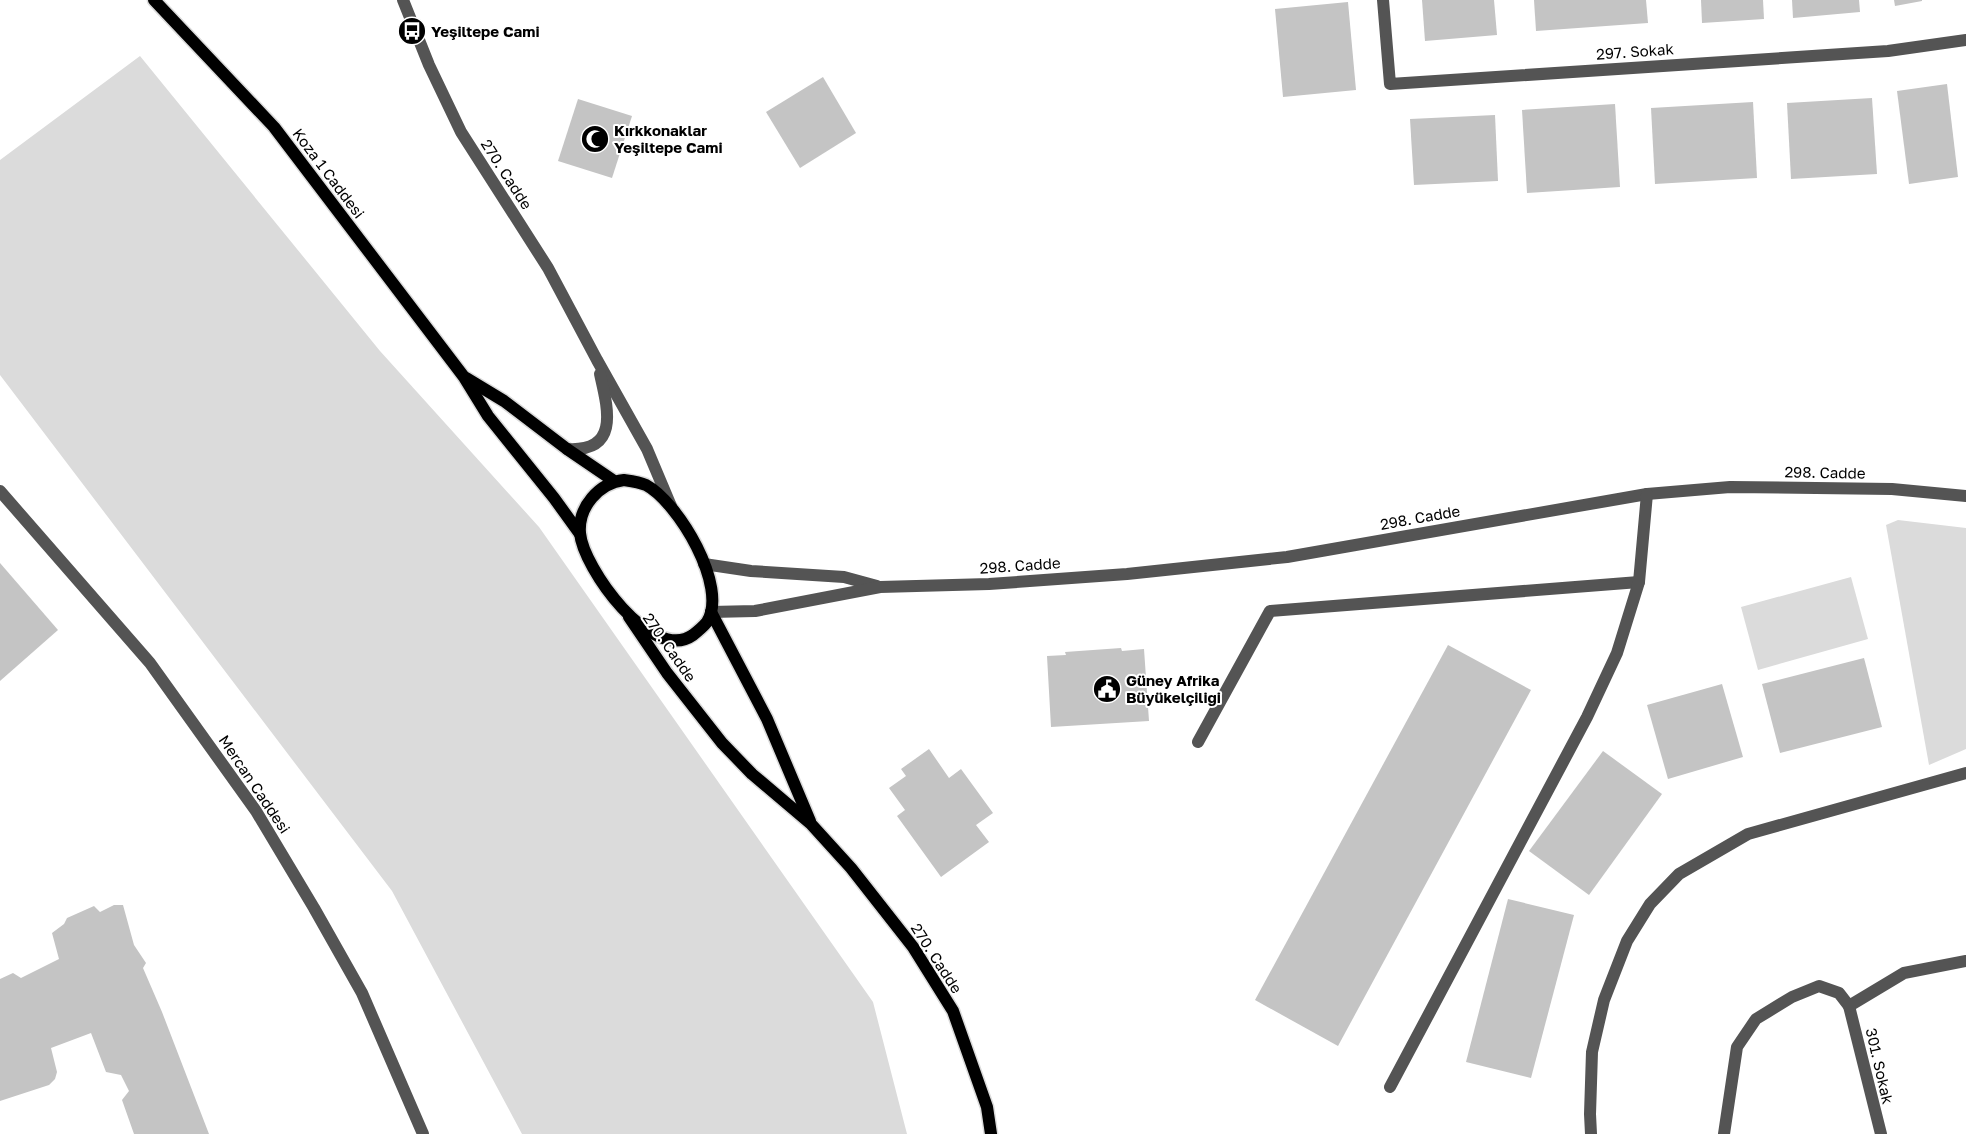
<svg xmlns="http://www.w3.org/2000/svg" width="1966" height="1134" font-family="'Golos Text',sans-serif">
<style>
.green{fill:#dbdbdb}
.building{fill:#c4c4c4}
.lines{fill:none;stroke-linecap:round;stroke-linejoin:round}
.major-casing{stroke:#dbdbdb;stroke-width:15}
.minor{stroke:#545454;stroke-width:12}
.major{stroke:#000;stroke-width:12}
.labels{text-anchor:middle;dominant-baseline:central;stroke-width:4;stroke-linejoin:round;paint-order:stroke}
.poi-label{font-size:15px;font-weight:bold;fill:#000;stroke:#fff;text-anchor:start}
.street-label{font-size:15px;fill:#000;stroke:#fff}
</style>
<rect width="100%" height="100%" fill="#fff"/>
<g class="green">
<polygon points="140,56 380,351 539,527 873,1002 907,1134 522,1134 392,891 0,375 0,160"/>
<polygon points="1898,520 1966,528 1966,749 1929,765 1886,525"/>
<polygon points="1851,577 1868,639 1758,670 1741,607"/>
</g>
<g class="building">
<polygon points="1422,0 1494,0 1497,35 1425,41"/>
<polygon points="1534,0 1646,0 1648,23 1536,31"/>
<polygon points="1701,0 1763,0 1764,19 1702,23"/>
<polygon points="1792,0 1859,0 1860,12 1793,18"/>
<polygon points="1894,0 1922,0 1922,1 1895,6"/>
<polygon points="1348,2 1356,90 1283,97 1275,9"/>
<polygon points="823,77 856,133 800,168 766,112"/>
<polygon points="1947,84 1958,177 1909,184 1897,91"/>
<polygon points="1872,98 1877,174 1791,179 1787,103"/>
<polygon points="578,99 632,116 612,178 558,161"/>
<polygon points="1753,102 1757,178 1655,184 1651,108"/>
<polygon points="1615,104 1620,187 1527,193 1522,110"/>
<polygon points="1495,115 1498,181 1414,185 1410,119"/>
<polygon points="0,563 58,630 0,681"/>
<polygon points="1448,645 1531,690 1338,1046 1255,1000"/>
<polygon points="1121,648 1122,651 1144,649 1149,721 1051,727 1047,656 1066,655 1065,652"/>
<polygon points="1864,658 1882,727 1780,753 1762,684"/>
<polygon points="1722,684 1743,757 1668,779 1647,705"/>
<polygon points="929,749 949,778 961,769 993,813 976,825 989,842 941,877 897,816 905,810 889,788 906,776 901,769"/>
<polygon points="1603,751 1662,794 1589,895 1529,851"/>
<polygon points="1508,899 1574,915 1531,1078 1466,1062"/>
<polygon points="114,905 123,905 134,945 146,963 143,968 162,1012 209,1134 134,1134 122,1100 129,1091 121,1075 106,1072 91,1033 51,1048 57,1072 55,1079 49,1085 0,1101 0,979 13,973 21,978 59,959 52,933 64,924 67,918 94,906 100,912"/>
</g>
<g class="lines">
<defs>
<g id="major">
<polyline points="154,0 274,127 464,377 488,416 554,498 580,534"/>
<polyline points="466,378 504,401 567,449 614,481"/>
<path d="M624 480C631 481 639 482 646 485 678 502 729 587 707 622 703 627 698 631 693 635 652 664 583 568 580 533 578 507 599 483 624 480Z"/>
<polyline points="711,612 767,719 810,821"/>
<polyline points="629,617 667,673 722,743 752,774 811,824 851,868 913,947 953,1011 987,1107 991,1134"/>
</g>
</defs>
<use href="#major" class="major-casing"/>
<g class="minor">
<polyline points="403,0 429,65 461,132 548,268 597,360 647,449 671,506"/>
<polyline points="1383,0 1390,84 1888,51 1966,40"/>
<path d="M567 449C620 452 608 409 600 374"/>
<polyline points="0,491 150,663 256,811 314,908 362,993 423,1134"/>
<polyline points="704,564 751,571 844,577 877,586"/>
<polyline points="711,612 755,611 880,587 989,584 1127,574 1287,557 1647,494 1730,487 1892,489 1966,496"/>
<polyline points="1198,742 1270,611 1639,582"/>
<polyline points="1849,1006 1881,1134"/>
<polyline points="1390,1087 1587,717 1617,653 1639,582 1647,494"/>
<polyline points="1591,1134 1590,1114 1592,1052 1604,1000 1627,941 1650,904 1679,874 1748,834 1966,773"/>
<polyline points="1724,1134 1737,1047 1756,1019 1792,997 1819,986 1839,993 1849,1006 1904,973 1966,961"/>
</g>
<use href="#major" class="major"/>
</g>
<defs>
<symbol id="bus-disc" viewBox="-11 -11 22 22"><circle r="9.5" fill="#000" stroke="#fff"/><path d="M-5-6H5V4H4V6H2V4H-2V6H-4V4H-5ZM-3.5-4V0h7V-4ZM-3.5 1.2v1.5H-2V1.2ZM2 1.2v1.5H3.5V1.2Z" fill="#fff"/></symbol>
<symbol id="mosque-disc" viewBox="-11 -11 22 22"><circle r="9.5" fill="#000" stroke="#fff"/><path d="M3.5-4.9A6 6 0 1 0 3.5 4.9A5 5 0 1 1 3.5-4.9Z" fill="#fff"/></symbol>
<symbol id="civic-disc" viewBox="-11 -11 22 22"><circle r="9.5" fill="#000" stroke="#fff"/><path d="M-.6-6.5H3V-4.5H.6V-3L4-1V1h2V6H-6V1h2V-1L-.6-3ZM-1.2 2.5V6h2.4V2.5Z" fill="#fff"/></symbol>
</defs>
<g fill-rule="evenodd">
<use href="#bus-disc" x="396" y="15" width="32" height="32"/>
<use href="#mosque-disc" x="579" y="123" width="32" height="32"/>
<use href="#civic-disc" x="1091" y="673" width="32" height="32"/>
</g>
<g class="labels">
<g class="poi-label">
<text x="431" y="31">Yeşiltepe Cami</text>
<text x="614" y="130">Kırkkonaklar<tspan x="614" dy="17">Yeşiltepe Cami</tspan></text>
<text x="1126" y="680">Güney Afrika<tspan x="1126" dy="17">Büyükelçiliği</tspan></text>
</g>
<g class="street-label">
<text transform="translate(1635 51) rotate(-4)">297. Sokak</text>
<text transform="translate(329 173) rotate(53)">Koza 1 Caddesi</text>
<text transform="translate(507 174) rotate(57)">270. Cadde</text>
<text transform="translate(1825 472) rotate(1)">298. Cadde</text>
<text transform="translate(1420 517) rotate(-10)">298. Cadde</text>
<text transform="translate(1020 565) rotate(-4)">298. Cadde</text>
<text transform="translate(670 647) rotate(55)">270. Cadde</text>
<text transform="translate(255 784) rotate(56)">Mercan Caddesi</text>
<text transform="translate(937 958) rotate(57)">270. Cadde</text>
<text transform="translate(1880 1066) rotate(77)">301. Sokak</text>
</g>
</g>
</svg>
